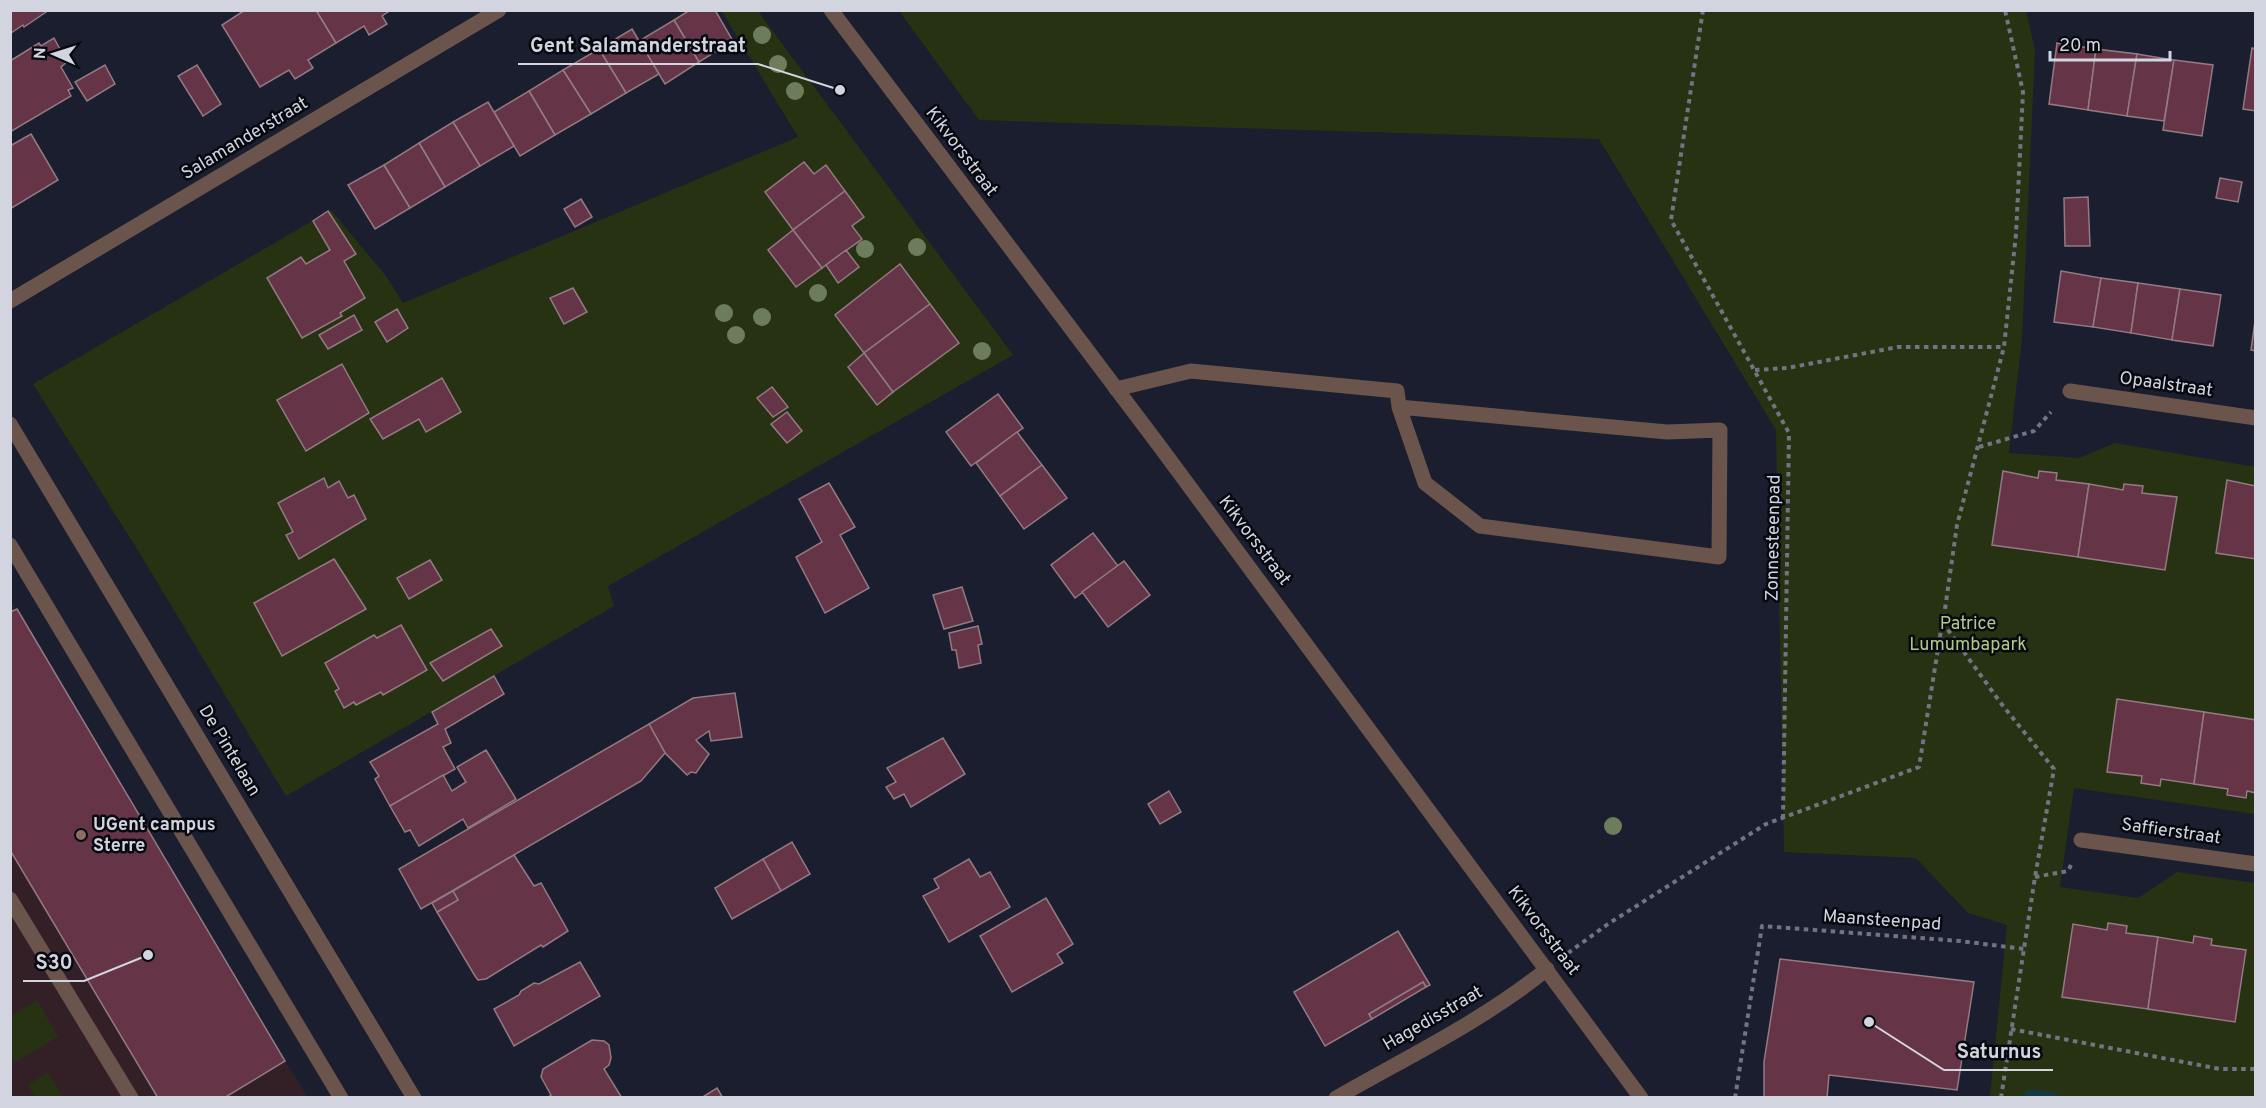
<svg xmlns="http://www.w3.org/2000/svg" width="2266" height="1108" font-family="Overpass,sans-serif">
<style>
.education{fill:#332027}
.green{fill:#273213}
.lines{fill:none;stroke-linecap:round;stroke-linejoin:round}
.stream{stroke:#143a40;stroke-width:12}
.building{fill:#653446;stroke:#927a82;stroke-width:1.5}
.path{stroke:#717482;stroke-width:4;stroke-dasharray:4.5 4.5;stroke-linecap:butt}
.minor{stroke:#6a544c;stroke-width:15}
.tree{fill:#6d7d5c}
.education-dot{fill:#8d6e63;stroke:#070910;stroke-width:2}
.labels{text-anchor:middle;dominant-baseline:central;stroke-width:5;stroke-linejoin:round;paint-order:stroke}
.street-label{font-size:18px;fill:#d2d5e0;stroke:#070910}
.park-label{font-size:18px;fill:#b0cb81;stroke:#070910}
.poi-label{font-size:18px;font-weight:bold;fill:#d2d5e0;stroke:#070910;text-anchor:start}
.leader{fill:none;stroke:#d2d5e0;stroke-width:2}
.callout-dot{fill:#d2d5e0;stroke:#070910;stroke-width:2}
.callout-label{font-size:20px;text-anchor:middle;font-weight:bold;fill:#d2d5e0;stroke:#070910;stroke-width:5;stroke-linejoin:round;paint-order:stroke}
</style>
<rect width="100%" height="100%" fill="#1b1e2e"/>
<polygon class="education" points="10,599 285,1061 308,1097 11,1097"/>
<g class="green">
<polygon points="721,10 758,11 1013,355 608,586 614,606 286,796 137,549 33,384 331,210 386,276 403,303 798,137"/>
<polygon points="899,11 2026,11 2035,50 2022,338 2009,453 2079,458 2115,443 2256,467 2255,814 2074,788 2060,887 2138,898 2177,872 2255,883 2255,1097 1990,1097 2007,925 1968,913 1916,858 1784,852 1776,430 1599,139 979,120"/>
<polygon points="37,1000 58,1037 15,1062 11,1055 11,1016"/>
<polygon points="48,1072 62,1097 35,1097 28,1085"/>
</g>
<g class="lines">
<polyline class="stream" points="2030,1095 2052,1098"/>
</g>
<g class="building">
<polygon points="10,10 49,10 24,27 23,25 11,33"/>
<polygon points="245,10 316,10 336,43 308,60 313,68 295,79 289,70 260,87 222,25"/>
<polygon points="316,10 391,10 382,16 387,24 369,35 364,26 336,43"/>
<polygon points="690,10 715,10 733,41 699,62 674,20"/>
<polygon points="674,20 699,62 665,84 639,41"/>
<polygon points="632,29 659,74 626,93 599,49"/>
<polygon points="54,38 67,62 61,67 73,88 68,90 71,96 10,132 10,61 39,43 41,46"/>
<polygon points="2057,43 2096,49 2088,110 2049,104"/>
<polygon points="2252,48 2256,49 2256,111 2243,109"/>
<polygon points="599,49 626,93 591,114 563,70"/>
<polygon points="2096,49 2137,54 2127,116 2088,110"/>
<polygon points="2137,54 2174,60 2164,121 2127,116"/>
<polygon points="2174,60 2213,65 2202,136 2163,130"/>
<polygon points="105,65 115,84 87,101 75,82"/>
<polygon points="197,65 221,104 203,116 178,76"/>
<polygon points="563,70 591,114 555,135 529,91"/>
<polygon points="529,91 555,135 520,156 494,112"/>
<polygon points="488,102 514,146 480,166 453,122"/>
<polygon points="453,122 480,166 445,187 419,143"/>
<polygon points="31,134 58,180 10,209 10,146"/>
<polygon points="419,143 445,187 410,208 384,165"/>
<polygon points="804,162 814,174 826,165 845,191 793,230 765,192"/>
<polygon points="384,165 410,208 375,229 348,185"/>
<polygon points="2220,178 2242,182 2238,202 2216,198"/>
<polygon points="845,191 864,217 852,226 862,239 822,268 793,230"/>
<polygon points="2088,197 2090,246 2065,246 2064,198"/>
<polygon points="581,199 592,217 575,227 564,209"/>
<polygon points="328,211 356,254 344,261 365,298 340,313 342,316 302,338 267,278 301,257 306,264 330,250 313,221"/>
<polygon points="793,230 822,268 796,287 768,250"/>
<polygon points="846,250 859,267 838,283 826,265"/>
<polygon points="900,264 930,304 864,353 835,315"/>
<polygon points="2061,271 2101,278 2093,327 2054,322"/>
<polygon points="2101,278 2138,283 2131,333 2093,327"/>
<polygon points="2138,283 2180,289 2172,340 2131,333"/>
<polygon points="573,288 587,312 564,324 550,298"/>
<polygon points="2180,289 2221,295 2213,346 2172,340"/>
<polygon points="930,304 959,343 893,392 864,353"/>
<polygon points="397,309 408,328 387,342 375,322"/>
<polygon points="2256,314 2256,351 2251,350"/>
<polygon points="354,315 362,330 328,349 319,335"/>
<polygon points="864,353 893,392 877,405 848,367"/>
<polygon points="342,364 369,413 306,451 277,400"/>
<polygon points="442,378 461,412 426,432 419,419 383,439 370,419"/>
<polygon points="772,387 788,407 773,417 757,398"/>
<polygon points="998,394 1023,428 971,466 946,432"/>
<polygon points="787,412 802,431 787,443 771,424"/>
<polygon points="1017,432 1042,465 1000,496 976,463"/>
<polygon points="1042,465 1067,498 1024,529 1000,496"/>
<polygon points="2003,471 2038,478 2039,471 2057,473 2056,480 2089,484 2078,557 1992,545"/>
<polygon points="324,478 328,488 339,481 348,498 354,495 366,519 299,559 286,535 293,532 278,503"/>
<polygon points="2227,480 2256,486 2256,559 2216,553"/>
<polygon points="829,483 855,527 840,535 869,588 825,613 796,557 822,542 799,499"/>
<polygon points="2089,484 2123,490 2124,484 2143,486 2142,493 2177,497 2165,570 2078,557"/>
<polygon points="1093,533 1118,566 1075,598 1051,565"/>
<polygon points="334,559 366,609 282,656 254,603"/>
<polygon points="430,560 442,580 409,599 397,578"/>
<polygon points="1124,561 1150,595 1108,627 1082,592"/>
<polygon points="962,587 973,621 944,629 933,595"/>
<polygon points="17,609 285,1061 224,1098 158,1098 10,850 10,612"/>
<polygon points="401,625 427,670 383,695 381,692 356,705 354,702 344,708 335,691 339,689 325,663 374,635 377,638"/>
<polygon points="978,626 982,644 978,645 981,663 959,668 956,650 952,650 949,633"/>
<polygon points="491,629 502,646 443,681 430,663"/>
<polygon points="494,676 504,694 445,729 451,743 443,747 455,769 390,806 375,779 379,776 370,762 438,724 432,712"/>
<polygon points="735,693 742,737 711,741 709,731 696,740 709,754 696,773 691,772 687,775 665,753 649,724 693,698"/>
<polygon points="2117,699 2204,712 2194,784 2161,779 2160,786 2141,783 2142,776 2107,772"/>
<polygon points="2204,712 2256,720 2256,793 2247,791 2246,798 2227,795 2228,789 2194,784"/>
<polygon points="649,724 665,753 641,781 421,909 399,869"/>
<polygon points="943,738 965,774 911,807 904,794 894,799 886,787 896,782 887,768"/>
<polygon points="486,750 516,799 468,828 463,819 419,846 410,830 405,832 390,806 443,775 452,791 466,782 457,767"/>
<polygon points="1169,791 1181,812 1160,824 1148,804"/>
<polygon points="792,842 810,874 781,891 763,859"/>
<polygon points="514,855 534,886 541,883 568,931 543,947 541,945 486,979 478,980 475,976 437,912 458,900 453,891"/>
<polygon points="763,859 781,891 732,919 715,888"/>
<polygon points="969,859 980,877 990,872 1010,907 949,942 923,896 939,888 934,879"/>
<polygon points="453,891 458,900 437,912 432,903"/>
<polygon points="1046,898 1073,944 1057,954 1063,963 1012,992 980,936"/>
<polygon points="2108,923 2127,926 2126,933 2158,937 2148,1009 2062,997 2073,924 2107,930"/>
<polygon points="1398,931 1430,985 1426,987 1423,982 1369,1014 1372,1019 1325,1046 1294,992"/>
<polygon points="2194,936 2212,939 2211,945 2246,950 2235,1022 2148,1009 2158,937 2193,943"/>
<polygon points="1780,959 1974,982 1957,1090 1829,1075 1827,1098 1764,1098 1764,1062"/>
<polygon points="580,962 600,996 514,1046 494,1009 519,995 521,991 534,983 539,984"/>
<polygon points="1423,982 1426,987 1372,1019 1369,1014"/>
<polygon points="592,1040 604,1041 609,1045 611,1058 609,1065 604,1069 622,1098 547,1098 551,1095 541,1077 543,1069"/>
<polygon points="717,1088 723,1098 701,1098"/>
</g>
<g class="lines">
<g class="path">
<polyline points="1703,10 1671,220 1789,433 1783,818"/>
<polyline points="1755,370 1787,368 1898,347 2004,347"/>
<polyline points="1979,447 2034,431 2051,412"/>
<polyline points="2035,877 2068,871 2071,865"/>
<polyline points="1568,953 1608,924 1766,824 1919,767 1942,624"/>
<polyline points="2011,1029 2220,1069 2256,1069"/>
<polyline points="1735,1098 1762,926 1960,941 2024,949"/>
<polyline points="2001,1098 2035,877 2054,769 2000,702 1943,623 1957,525 2004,347 2016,234 2023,92 2005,10"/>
</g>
<g class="minor">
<polyline points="831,10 1161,448 1641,1098"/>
<polyline points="10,301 499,10"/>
<polyline points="1116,389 1191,371 1397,391 1399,407 1667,432 1720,430 1719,557 1480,526 1425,483 1399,407"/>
<polyline points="2070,391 2256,418"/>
<polyline points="10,424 414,1098"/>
<polyline points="10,545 341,1098"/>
<polyline points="2081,840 2256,864"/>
<polyline points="10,899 131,1098"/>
<path d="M1336 1098C1407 1057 1483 1021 1547 969"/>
</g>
</g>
<g class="tree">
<circle cx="762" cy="35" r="9"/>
<circle cx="778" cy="64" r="9"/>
<circle cx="795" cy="91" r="9"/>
<circle cx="917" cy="247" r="9"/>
<circle cx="865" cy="249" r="9"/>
<circle cx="818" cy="293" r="9"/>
<circle cx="724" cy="313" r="9"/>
<circle cx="762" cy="317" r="9"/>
<circle cx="736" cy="335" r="9"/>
<circle cx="982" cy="351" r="9"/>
<circle cx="1613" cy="826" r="9"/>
</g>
<circle class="education-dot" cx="81" cy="835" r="6"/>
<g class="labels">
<g class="street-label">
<text transform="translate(245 139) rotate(-31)">Salamanderstraat</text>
<text transform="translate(961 152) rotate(53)">Kikvorsstraat</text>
<text transform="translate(2166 385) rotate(8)">Opaalstraat</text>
<text transform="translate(1774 538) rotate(-89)">Zonnesteenpad</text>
<text transform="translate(1254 541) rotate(53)">Kikvorsstraat</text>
<text transform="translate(229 751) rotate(59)">De Pintelaan</text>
<text transform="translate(2171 832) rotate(8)">Saffierstraat</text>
<text transform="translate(1882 921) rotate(4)">Maansteenpad</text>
<text transform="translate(1543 931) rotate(53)">Kikvorsstraat</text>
<text transform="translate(1433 1019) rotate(-30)">Hagedisstraat</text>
</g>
<g class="park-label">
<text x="1968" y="624">Patrice<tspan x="1968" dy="21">Lumumbapark</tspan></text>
</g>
<g class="poi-label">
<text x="93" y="825">UGent campus<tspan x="93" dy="21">Sterre</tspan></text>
</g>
</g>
<path class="leader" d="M840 90L758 64H518M148 955L84 981H23M1869 1022L1944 1070H2053"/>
<g class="callout-dot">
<circle cx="840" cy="90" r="6"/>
<circle cx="148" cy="955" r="6"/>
<circle cx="1869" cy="1022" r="6"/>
</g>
<g class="callout-label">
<text x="638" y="52">Gent Salamanderstraat</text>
<text x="54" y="969">S30</text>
<text x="1999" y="1058">Saturnus</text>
</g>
<rect width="2266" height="1108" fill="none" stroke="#d2d5e0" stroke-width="24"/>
<g transform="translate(54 54) rotate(273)" stroke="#070910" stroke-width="4.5" paint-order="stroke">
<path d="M0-4.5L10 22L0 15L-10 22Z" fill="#d2d5e0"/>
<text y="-9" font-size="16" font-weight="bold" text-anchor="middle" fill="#d2d5e0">N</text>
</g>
<path d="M2050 51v9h120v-9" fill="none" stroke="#d2d5e0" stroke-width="3"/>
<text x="2059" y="51" font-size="18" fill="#d2d5e0" stroke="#070910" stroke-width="4.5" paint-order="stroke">20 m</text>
</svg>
